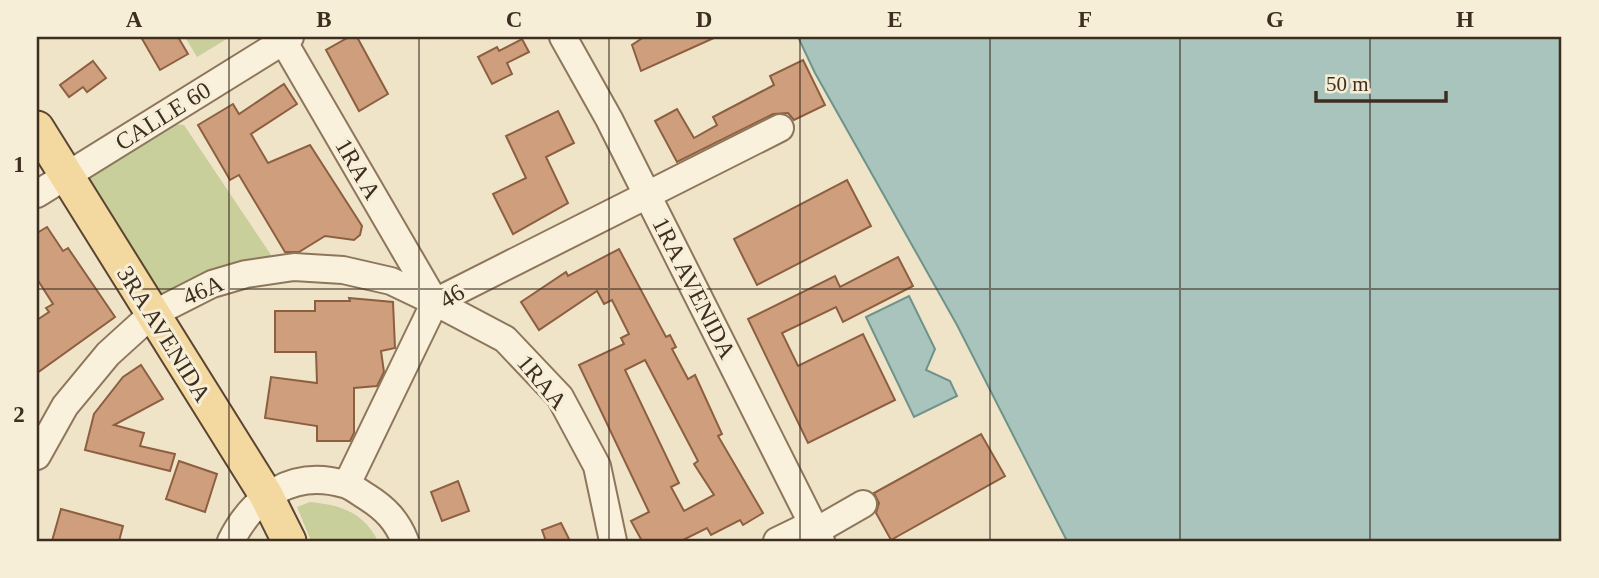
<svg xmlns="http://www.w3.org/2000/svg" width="1599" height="578" font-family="'Times New Roman',serif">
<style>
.green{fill:#c9cf9b}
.water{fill:#a9c4bc;stroke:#6f938a;stroke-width:2}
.building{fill:#cf9f7d;stroke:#8d5f41;stroke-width:2;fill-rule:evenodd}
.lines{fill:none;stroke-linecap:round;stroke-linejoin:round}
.minor-casing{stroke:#8d765c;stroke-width:30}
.major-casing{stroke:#5b4430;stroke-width:37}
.minor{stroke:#faf1dc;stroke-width:26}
.major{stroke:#f3d9a0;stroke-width:33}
.grid{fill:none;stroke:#3d2e20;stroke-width:2;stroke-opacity:0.55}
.labels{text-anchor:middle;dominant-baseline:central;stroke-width:6;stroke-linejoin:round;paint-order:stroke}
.street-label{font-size:24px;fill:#3d2e20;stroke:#f7eed8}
.neatline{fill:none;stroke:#3d2e20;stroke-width:2.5}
.grid-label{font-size:23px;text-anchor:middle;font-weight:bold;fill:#3d2e20}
</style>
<rect width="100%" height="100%" fill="#f0e4c8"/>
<g class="green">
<polygon points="185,37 230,37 197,57"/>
<polygon points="154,122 184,125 271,255 246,274 151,315 66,175"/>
<path d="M310 502C341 505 363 512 378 541H311L297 507Z"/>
</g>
<g class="water">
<polygon points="798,37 1562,37 1562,541 1067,541 957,325 815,73"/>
<polygon points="909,296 935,349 926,370 950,381 957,396 914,417 866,317"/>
</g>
<g class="building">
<polygon points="141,37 178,37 188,54 160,70"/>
<polygon points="349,37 357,37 388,94 359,111 326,50"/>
<polygon points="644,37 716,37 641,71 632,45"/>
<polygon points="522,39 529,52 507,63 512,74 492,84 478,57 497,47 499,51"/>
<polygon points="803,60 825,105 794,120 788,113 773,114 677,162 655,121 677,109 694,138 717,125 713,117 774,85 770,76"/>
<polygon points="93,61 106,78 87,92 83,87 69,97 60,85"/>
<polygon points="284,84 297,104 251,134 268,163 310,145 362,226 360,235 354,240 325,236 299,252 285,252 239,175 230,180 198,125 233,104 239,114"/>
<polygon points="558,111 574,143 546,157 568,203 513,234 493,194 526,178 506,136"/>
<polygon points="847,180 871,226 757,285 734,239"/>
<polygon points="47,227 63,251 68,248 115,317 37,373 37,320 49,312 46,308 53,304 37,279 37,233"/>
<path d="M619 249 666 337 670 335 676 347 672 349 688 379 695 375 722 434 718 436 763 513 743 525 740 520 711 535 707 528 681 541H642L631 521 649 512 579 365 624 344 621 338 629 334 612 300 604 304 597 291 539 330 521 302 566 272 568 276ZM645 360 698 461 694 464 714 495 684 511 671 487 679 483 625 370Z"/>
<polygon points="898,257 913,286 843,322 836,307 782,333 798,366 863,334 895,400 808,443 748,319 835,276 840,287"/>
<polygon points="349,298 393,302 395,348 381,351 384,372 377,386 354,388 354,433 350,441 317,441 317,426 265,418 271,377 317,383 316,352 275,352 275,311 315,311 315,301 350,301"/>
<polygon points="141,365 163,399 114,425 144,433 140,446 175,454 170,471 85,450 94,414 123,377"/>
<polygon points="981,434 1005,476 891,540 876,513 879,503 874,493"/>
<polygon points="179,461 217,474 205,512 166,499"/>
<polygon points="458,481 469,511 442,521 431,492"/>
<polygon points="61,509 123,526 119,541 52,541"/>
<polygon points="561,523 570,541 546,541 542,530"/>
</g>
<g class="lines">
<defs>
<g id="minor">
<polyline points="281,37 435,302"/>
<polyline points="563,37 609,119 821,541"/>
<polyline points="37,194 290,37"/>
<polyline points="37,456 65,406 108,354 151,315 212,284 246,274 294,267 343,270 391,281 435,302 505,339 560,397 597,466 613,541"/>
<polyline points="347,484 435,302 780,128"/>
<polyline points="816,531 863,504"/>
<path d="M231 541C253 497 293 469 344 484 352 486 360 493 367 497 386 509 397 521 405 541"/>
<polyline points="777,541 812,524"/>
</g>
<polyline id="major" points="37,128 266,495 289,541"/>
</defs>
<use href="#minor" class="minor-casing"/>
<use href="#major" class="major-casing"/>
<use href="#minor" class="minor"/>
<use href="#major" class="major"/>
</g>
<path class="grid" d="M229 37V541M419 37V541M609 37V541M800 37V541M990 37V541M1180 37V541M1370 37V541M37 289H1562"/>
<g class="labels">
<g class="street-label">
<text transform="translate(163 116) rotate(-32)">CALLE 60</text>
<text transform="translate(358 169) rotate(60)">1RA A</text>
<text transform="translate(694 288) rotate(63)">1RA AVENIDA</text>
<text transform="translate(203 290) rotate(-23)">46A</text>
<text transform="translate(452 296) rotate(-31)">46</text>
<text transform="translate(164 334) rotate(58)">3RA AVENIDA</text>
<text transform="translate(542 382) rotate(50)">1RAA</text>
</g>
</g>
<rect width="1599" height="578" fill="none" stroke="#f7eed8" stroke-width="77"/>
<path d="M1316 91v10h130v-10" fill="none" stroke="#3d2e20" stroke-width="3.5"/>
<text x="1326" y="91" font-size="21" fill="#3d2e20" stroke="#f7eed8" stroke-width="5" paint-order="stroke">50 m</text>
<rect x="38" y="38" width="1522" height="502" class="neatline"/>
<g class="grid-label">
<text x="134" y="27">A</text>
<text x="324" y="27">B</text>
<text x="514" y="27">C</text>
<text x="704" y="27">D</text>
<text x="895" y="27">E</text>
<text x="1085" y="27">F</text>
<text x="1275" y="27">G</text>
<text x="1465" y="27">H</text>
<text x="19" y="172">1</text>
<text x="19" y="422">2</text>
</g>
</svg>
